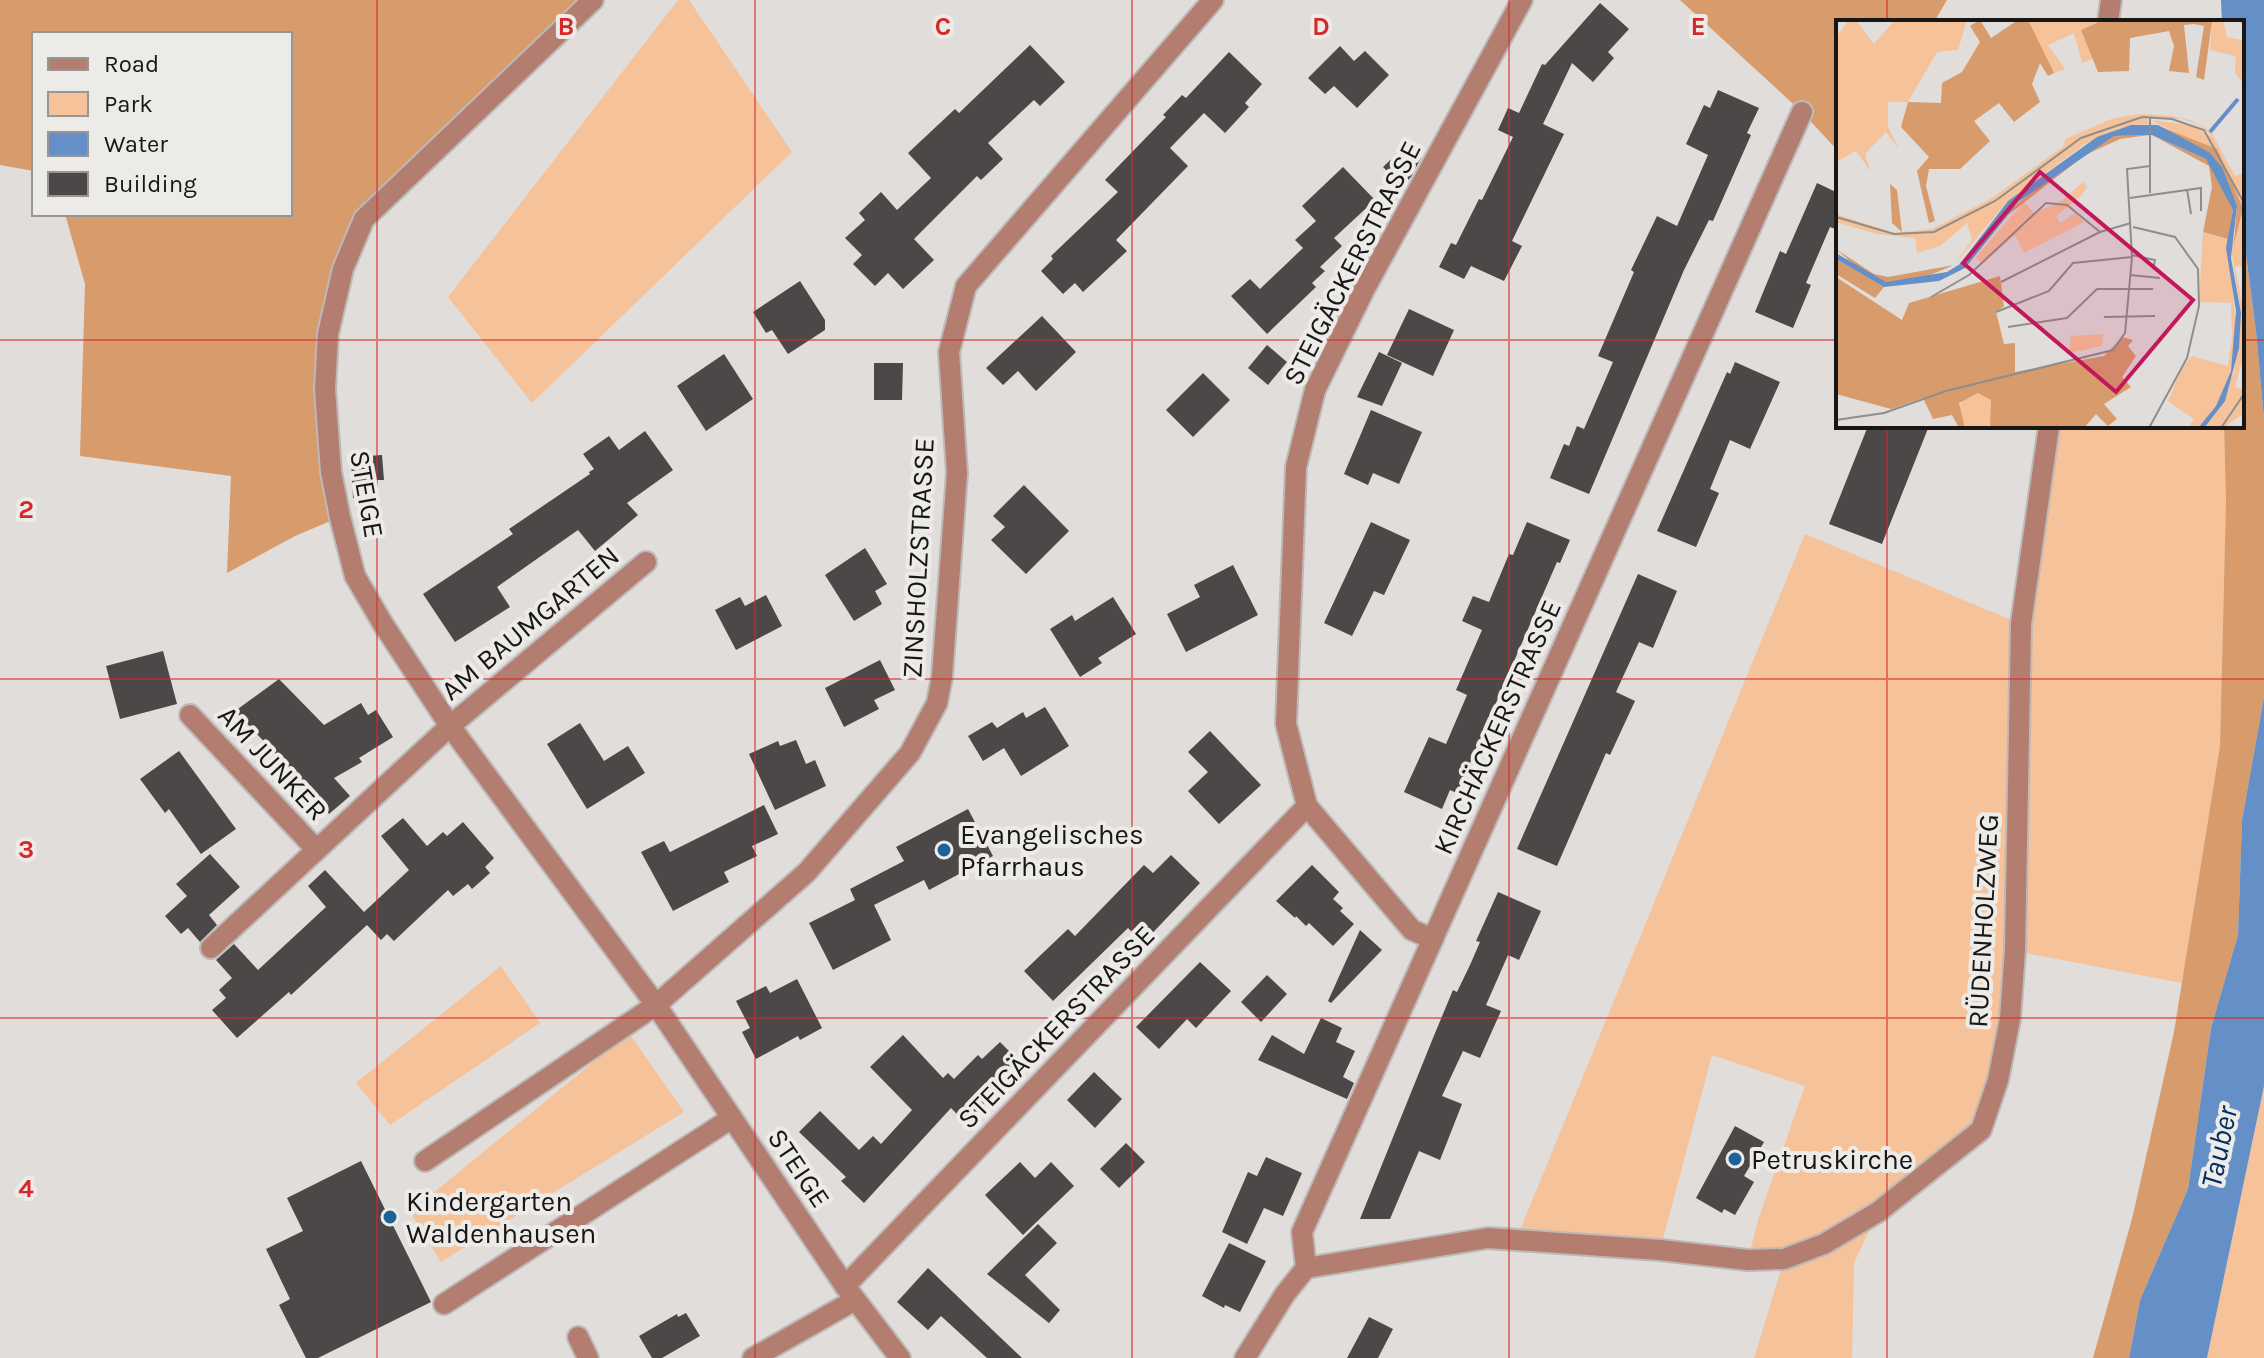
<svg xmlns="http://www.w3.org/2000/svg" width="2264" height="1358" font-family="Karla,sans-serif">
<style>
.green{fill:#f6c299}
.forest{fill:#d89b6b}
.water{fill:#658fc7}
.building{fill:#4c4848}
.lines{fill:none;stroke-linecap:round;stroke-linejoin:round}
.street-casing{stroke:#bcb9b8;stroke-width:24}
.street{stroke:#b37e6f;stroke-width:20}
.grid{fill:none;stroke:#d62828;stroke-width:2;stroke-opacity:0.55}
.poi-dot{fill:#1d6398;stroke:#edebe8;stroke-width:3}
.labels{text-anchor:middle;dominant-baseline:central;stroke-width:8;stroke-linejoin:round;paint-order:stroke}
.street-label{font-size:28px;fill:#181716;stroke:#edebe8}
.poi-label{font-size:28px;fill:#181716;stroke:#edebe8;text-anchor:start}
.water-label{font-size:30px;font-style:italic;fill:#012c5f;stroke:#edebe8}
.inset-river{fill:none;stroke:#658fc7;stroke-width:4}
.inset-road{fill:none;stroke:#908e8c;stroke-width:2}
.view{fill:#c2185b;fill-opacity:0.15;stroke:#c2185b;stroke-width:4}
.inset-edge{fill:none;stroke:#181716;stroke-width:4}
.grid-label{font-size:26px;text-anchor:middle;font-weight:bold;fill:#d62828;stroke:#edebe8;stroke-width:8;stroke-linejoin:round;paint-order:stroke}
</style>
<rect width="100%" height="100%" fill="#e0dddb"/>
<g class="green">
<polygon points="678,0 689,0 792,152 532,403 448,297"/>
<polygon points="2049,426 2224,426 2226,500 2220,746 2182,983 2015,951 1981,1130 1878,1212 1854,1263 1852,1358 1754,1358 1784,1260 1748,1260 1758,1220 1805,1086 1712,1055 1660,1250 1516,1240 1805,534 2021,624"/>
<polygon points="501,966 540,1023 390,1125 356,1083"/>
<polygon points="629,1033 684,1112 441,1262 410,1212"/>
<polygon points="2264,1086 2264,1358 2207,1358"/>
</g>
<g class="forest">
<polygon points="0,0 593,0 364,219 328,334 340,517 295,536 227,573 231,476 80,456 85,284 65,214 290,214 290,34 34,34 34,171 0,165"/>
<polygon points="1680,0 1947,0 1934,22 1838,22 1838,151 1802,112"/>
<polygon points="2242,224 2256,331 2264,419 2264,697 2242,820 2238,935 2211,1028 2188,1189 2140,1300 2129,1358 2093,1358 2133,1215 2174,1032 2220,746 2226,500 2224,426 2242,426"/>
</g>
<g class="water">
<polygon points="2221,0 2264,0 2264,419 2256,331 2242,224 2242,22 2222,22"/>
<polygon points="2264,697 2264,1086 2207,1358 2129,1358 2140,1300 2188,1189 2211,1028 2238,935 2242,820"/>
</g>
<g class="building">
<polygon points="1600,3 1629,29 1608,52 1614,58 1593,82 1572,63 1543,124 1564,134 1512,241 1522,246 1504,281 1471,266 1464,279 1439,267 1451,243 1456,245 1479,199 1482,200 1513,137 1498,130 1508,108 1519,113 1542,64 1545,65"/>
<polygon points="1030,45 1065,82 1040,106 1034,100 988,143 1003,159 981,180 977,176 914,239 934,260 903,289 888,273 875,286 853,264 862,255 845,238 865,220 859,213 881,192 897,210 931,178 908,153 955,109 959,113"/>
<polygon points="1340,46 1354,61 1365,51 1389,75 1357,108 1334,86 1325,94 1308,78"/>
<polygon points="1229,52 1262,84 1245,103 1249,107 1225,133 1204,113 1170,148 1188,166 1116,240 1127,251 1083,292 1075,283 1063,294 1041,271 1053,259 1051,256 1118,192 1105,180 1166,117 1163,115 1182,95 1186,98"/>
<polygon points="1718,90 1759,108 1747,133 1751,135 1713,221 1709,220 1684,270 1589,494 1550,478 1564,444 1569,446 1577,426 1584,429 1613,362 1598,356 1634,272 1631,270 1657,216 1677,226 1694,187 1708,155 1686,144 1704,105 1710,108"/>
<polygon points="1408,143 1421,158 1411,177 1402,186 1383,167"/>
<polygon points="1343,167 1375,200 1334,238 1342,246 1320,267 1325,271 1312,283 1316,287 1267,334 1231,296 1250,279 1260,289 1303,248 1295,240 1316,221 1302,206"/>
<polygon points="1817,183 1838,193 1838,230 1830,227 1806,283 1811,285 1793,328 1755,312 1780,251 1786,254"/>
<polygon points="800,281 825,320 825,330 788,354 772,330 766,333 753,312"/>
<polygon points="1409,309 1454,330 1433,376 1387,355"/>
<polygon points="1042,316 1076,352 1036,391 1018,371 1003,385 986,368"/>
<polygon points="1267,345 1287,362 1268,385 1248,368"/>
<polygon points="1379,352 1402,363 1382,406 1357,397"/>
<polygon points="724,354 753,399 706,431 677,386"/>
<polygon points="1735,362 1780,382 1750,449 1730,440 1710,489 1719,493 1696,547 1657,531 1727,372 1730,374"/>
<polygon points="874,363 903,363 902,400 874,400"/>
<polygon points="1203,373 1230,400 1193,437 1166,410"/>
<polygon points="1371,410 1422,432 1399,484 1373,473 1368,485 1344,474"/>
<polygon points="1868,426 1929,426 1882,544 1829,524"/>
<polygon points="645,431 673,470 627,503 638,515 595,551 578,530 497,587 510,607 455,642 423,594 513,534 509,529 590,474 589,472 594,469 583,454 609,436 619,450"/>
<polygon points="382,455 384,480 377,480 378,498 353,498 351,457"/>
<polygon points="1024,485 1069,531 1026,574 991,540 1005,527 993,516"/>
<polygon points="1371,522 1410,540 1384,595 1374,591 1352,636 1324,623"/>
<polygon points="1527,522 1570,540 1560,563 1557,562 1457,793 1450,790 1442,809 1404,792 1429,737 1446,744 1467,695 1456,690 1482,630 1462,621 1473,596 1489,602 1509,554 1513,555"/>
<polygon points="865,548 887,584 875,591 882,604 854,621 825,575"/>
<polygon points="1233,565 1258,615 1186,652 1167,614 1200,597 1194,585"/>
<polygon points="1638,574 1677,591 1653,648 1639,642 1616,692 1635,701 1610,755 1606,753 1557,866 1517,849"/>
<polygon points="766,595 782,626 736,650 715,610 740,597 745,606"/>
<polygon points="1113,597 1136,634 1098,658 1102,663 1080,677 1050,629 1072,615 1075,621"/>
<polygon points="163,651 177,704 120,719 106,666"/>
<polygon points="880,660 895,690 874,700 879,709 844,727 825,688"/>
<polygon points="279,679 324,725 361,703 368,715 376,710 393,737 359,758 362,762 334,778 350,796 329,814 297,776 235,711"/>
<polygon points="1045,707 1069,746 1021,776 1004,748 983,761 968,736 992,722 997,728 1023,712 1026,718"/>
<polygon points="580,723 604,761 628,746 645,773 587,809 547,744"/>
<polygon points="1210,731 1261,785 1219,824 1188,791 1208,772 1188,752"/>
<polygon points="796,740 806,764 815,760 826,786 775,810 749,754 778,741 780,746"/>
<polygon points="179,751 236,829 201,854 169,809 165,813 140,779"/>
<polygon points="764,805 778,834 752,846 757,856 724,872 729,882 673,911 641,852 664,841 670,852"/>
<polygon points="968,809 993,856 929,890 924,880 874,905 891,940 833,970 809,923 855,900 850,889 904,861 896,847"/>
<polygon points="403,818 427,846 443,832 447,836 463,822 494,858 485,867 490,873 472,889 468,884 453,896 448,890 394,941 387,934 381,940 367,925 291,995 289,992 237,1038 212,1010 226,998 219,990 232,978 216,960 234,944 258,970 326,907 308,886 325,870 364,912 409,870 381,836"/>
<polygon points="210,854 240,887 209,915 217,925 200,942 188,928 181,934 165,916 187,896 176,884"/>
<polygon points="1171,855 1200,883 1143,943 1128,928 1053,1001 1024,971 1068,929 1075,936 1144,865 1153,873"/>
<polygon points="1312,865 1339,892 1333,899 1343,908 1340,911 1354,924 1333,946 1309,923 1306,926 1296,916 1295,918 1276,901"/>
<polygon points="1498,892 1541,911 1519,960 1508,955 1486,1005 1501,1011 1480,1058 1463,1051 1442,1096 1462,1104 1440,1160 1419,1151 1390,1219 1360,1219 1433,1038 1453,990 1457,992 1470,965 1480,942 1476,941"/>
<polygon points="1360,930 1382,950 1331,1003 1328,1001"/>
<polygon points="1200,962 1231,991 1196,1028 1187,1019 1159,1049 1136,1027"/>
<polygon points="1267,975 1287,994 1261,1022 1241,1002"/>
<polygon points="797,979 822,1028 800,1040 798,1036 756,1059 742,1032 750,1028 736,1001 766,986 770,993"/>
<polygon points="1321,1018 1342,1028 1336,1042 1355,1051 1343,1077 1354,1083 1347,1099 1258,1060 1272,1035 1304,1054"/>
<polygon points="903,1035 943,1078 948,1073 954,1079 978,1055 982,1059 1000,1042 1023,1065 966,1123 951,1108 864,1203 841,1181 846,1177 799,1132 820,1111 859,1150 873,1136 881,1144 912,1110 870,1067"/>
<polygon points="1094,1072 1122,1099 1095,1128 1067,1100"/>
<polygon points="1735,1126 1764,1142 1744,1176 1754,1182 1735,1215 1724,1209 1722,1213 1696,1198"/>
<polygon points="1126,1143 1145,1162 1119,1188 1100,1169"/>
<polygon points="1266,1157 1302,1173 1283,1216 1264,1208 1247,1244 1222,1232 1248,1172 1257,1176"/>
<polygon points="361,1161 431,1302 318,1358 306,1358 279,1305 290,1299 266,1249 303,1231 287,1198"/>
<polygon points="1020,1162 1035,1178 1051,1162 1074,1186 1023,1235 985,1195"/>
<polygon points="1038,1224 1057,1243 1025,1275 1060,1310 1049,1323 987,1274"/>
<polygon points="1229,1243 1266,1261 1240,1312 1225,1305 1224,1308 1202,1296"/>
<polygon points="928,1268 981,1319 1022,1358 987,1358 941,1316 928,1330 897,1302"/>
<polygon points="686,1313 700,1336 662,1358 652,1358 639,1336 677,1314 678,1317"/>
<polygon points="1369,1317 1393,1329 1378,1358 1347,1358"/>
</g>
<g class="lines">
<defs>
<g id="street">
<polyline points="593,0 364,219 343,269 328,334 325,389 331,472 340,517 355,576 383,624 450,726 656,1005 845,1286 900,1358"/>
<polyline points="2108,22 2111,0"/>
<polyline points="190,715 316,849"/>
<polyline points="1307,806 1412,930 1433,939"/>
<polyline points="211,948 450,726 646,562"/>
<polyline points="425,1161 656,1005 807,872 910,753 937,703 942,677 957,473 949,352 966,286 1213,0"/>
<polyline points="1306,1268 1488,1238 1660,1250 1748,1260 1784,1259 1824,1244 1878,1212 1981,1130 1998,1080 2010,1019 2015,950 2021,624 2049,426"/>
<polyline points="845,1286 1307,806 1286,724 1296,467 1315,390 1364,290 1522,0"/>
<polyline points="444,1304 732,1118"/>
<polyline points="578,1337 588,1358"/>
<polyline points="753,1358 855,1300"/>
<polyline points="1245,1358 1285,1294 1306,1268 1302,1232 1802,112"/>
</g>
</defs>
<use href="#street" class="street-casing"/>
<use href="#street" class="street"/>
</g>
<path class="grid" d="M377 0V1358M755 0V1358M1132 0V1358M1509 0V1358M1887 0V22M0 340H1838M2242 340H2264M1887 426V1358M0 679H2264M0 1018H2264"/>
<g class="poi-dot">
<circle cx="944" cy="850" r="8"/>
<circle cx="1735" cy="1159" r="8"/>
<circle cx="390" cy="1217" r="8"/>
</g>
<g class="labels">
<g class="street-label">
<text transform="translate(1352 263) rotate(-63)">STEIGÄCKERSTRASSE</text>
<text transform="translate(367 494) rotate(80)">STEIGE</text>
<text transform="translate(918 558) rotate(-87)">ZINSHOLZSTRASSE</text>
<text transform="translate(530 623) rotate(-40)">AM BAUMGARTEN</text>
<text transform="translate(1497 727) rotate(-66)">KIRCHÄCKERSTRASSE</text>
<text transform="translate(273 763) rotate(47)">AM JUNKER</text>
<text transform="translate(1983 921) rotate(-87)">RÜDENHOLZWEG</text>
<text transform="translate(1056 1027) rotate(-46)">STEIGÄCKERSTRASSE</text>
<text transform="translate(799 1168) rotate(56)">STEIGE</text>
</g>
<g class="poi-label">
<text x="960" y="834">Evangelisches<tspan x="960" dy="32">Pfarrhaus</tspan></text>
<text x="1751" y="1159">Petruskirche</text>
<text x="406" y="1201">Kindergarten<tspan x="406" dy="32">Waldenhausen</tspan></text>
</g>
<g class="water-label">
<text transform="translate(2219 1147) rotate(-78)">Tauber</text>
</g>
</g>
<g transform="translate(1836 20)">
<rect width="408" height="408" fill="#e0dddb"/>
<path d="M13 0H20L38 24 59 0H131L122 30 101 32 72 82H52V107L63 129 50 112 29 134 35 152 20 131 0 142V17ZM188 0H267L245 10 257 39 246 43 238 13 212 25 229 49 218 53ZM364 0H387L391 17 406 20 408 8 402 0H408V64L399 53 400 36 374 30 376 2ZM303 94 336 96 354 100 368 107 375 112 399 156 408 153V247L399 246 408 294V334L399 367 408 370V393L387 408H368L398 353 405 294 395 228 407 188 366 127 315 100 354 105 378 118 365 106 347 99 294 96 311 98 313 104 287 107 249 124 172 181 118 245 136 220 131 203 104 226 81 233 79 218 40 214 0 202V194L58 213 96 209 156 178 228 126 229 119 278 98ZM247 162 251 167 245 176 220 196 224 203 239 193 248 202 188 233 179 215 146 244 140 237 188 182 198 193 226 181ZM367 212 392 219 400 307 395 351 380 386 362 408H352L358 399 332 381 346 348 356 336 392 346 396 319 395 283 363 282ZM267 314 266 326 233 333 235 316ZM123 392a18 18 0 1 1 36 0a18 18 0 1 1-36 0Z" fill="#f6c299"/>
<path d="M144 0 155 18 182 0 193 2 218 53 212 56 204 43 196 64 204 82 178 102 163 83 138 101 154 121 124 149H93L90 166 99 201 93 203 81 151 93 137 65 107 72 82 105 83 106 63 126 52 144 22 134 6ZM267 0 376 1 368 60 360 57 368 6 358 4 348 5 353 53 333 51 338 26 333 11 294 18 293 51 262 52 245 10ZM315 103 381 129 407 188 398 224 401 186 373 132ZM313 115 284 119 249 135 172 195 132 243 165 197 232 143 278 116ZM316 115 370 139 375 145 397 190 392 219 367 212 376 167 373 146ZM54 164 61 170 66 212 56 203ZM0 229 38 254 52 257 118 245 87 258 50 262 30 255ZM0 239 48 267 39 278 0 254ZM164 256 168 286 160 292 168 324 179 323V352L268 336 286 317 297 320 292 326 300 336 286 357 295 367 268 384 281 399 272 406 260 394 248 408H154L155 380 142 373 123 383 129 408H123L116 395 97 399 87 378 55 389 0 374V257L66 300 73 283Z" fill="#d89b6b"/>
<path d="M295 105H322L373 132 386 147 401 186 395 238 405 293 403 328 389 381 368 408H362L380 386 395 351 400 291 390 228 397 190 370 139 316 115 278 116 182 182 129 248 103 261 48 267 0 239V233L50 262 111 252 124 244 172 181 261 117Z" fill="#658fc7"/>
<path class="inset-river" d="M374 112 402 79"/>
<path class="inset-road" d="M314 98V173M351 169 355 194M294 178 365 168V191M0 197 58 214 98 212 159 181 245 118 306 97 336 99 368 110 408 183M297 207 339 217 362 249 363 286 351 338 313 408M296 235 319 240 317 249M294 255 324 258M165 262 264 212 295 203M95 277 133 255 210 183 231 185 264 212M160 292 213 271 237 243 296 237M268 297 319 296M172 307 231 298 261 269H317M0 400 48 393 110 371 277 330 289 313 296 237 291 149 314 146M385 408 408 374"/>
<path class="view" d="M204 152 357 280 280 372 127 243Z"/>
<rect width="408" height="408" class="inset-edge"/>
</g>
<g class="grid-label">
<text x="566" y="35">B</text>
<text x="943" y="35">C</text>
<text x="1321" y="35">D</text>
<text x="1698" y="35">E</text>
<text x="26" y="518">2</text>
<text x="26" y="858">3</text>
<text x="26" y="1197">4</text>
</g>
<rect x="32" y="32" width="260" height="184" fill="#edebe8" stroke="#989694" stroke-width="2"/>
<rect x="48" y="58" width="40" height="12" fill="#b37e6f" stroke="#989694" stroke-width="2"/>
<text x="104" y="72" font-size="24" fill="#181716">Road</text>
<rect x="48" y="92" width="40" height="24" fill="#f6c299" stroke="#989694" stroke-width="2"/>
<text x="104" y="112" font-size="24" fill="#181716">Park</text>
<rect x="48" y="132" width="40" height="24" fill="#658fc7" stroke="#989694" stroke-width="2"/>
<text x="104" y="152" font-size="24" fill="#181716">Water</text>
<rect x="48" y="172" width="40" height="24" fill="#4c4848" stroke="#989694" stroke-width="2"/>
<text x="104" y="192" font-size="24" fill="#181716">Building</text>
</svg>
